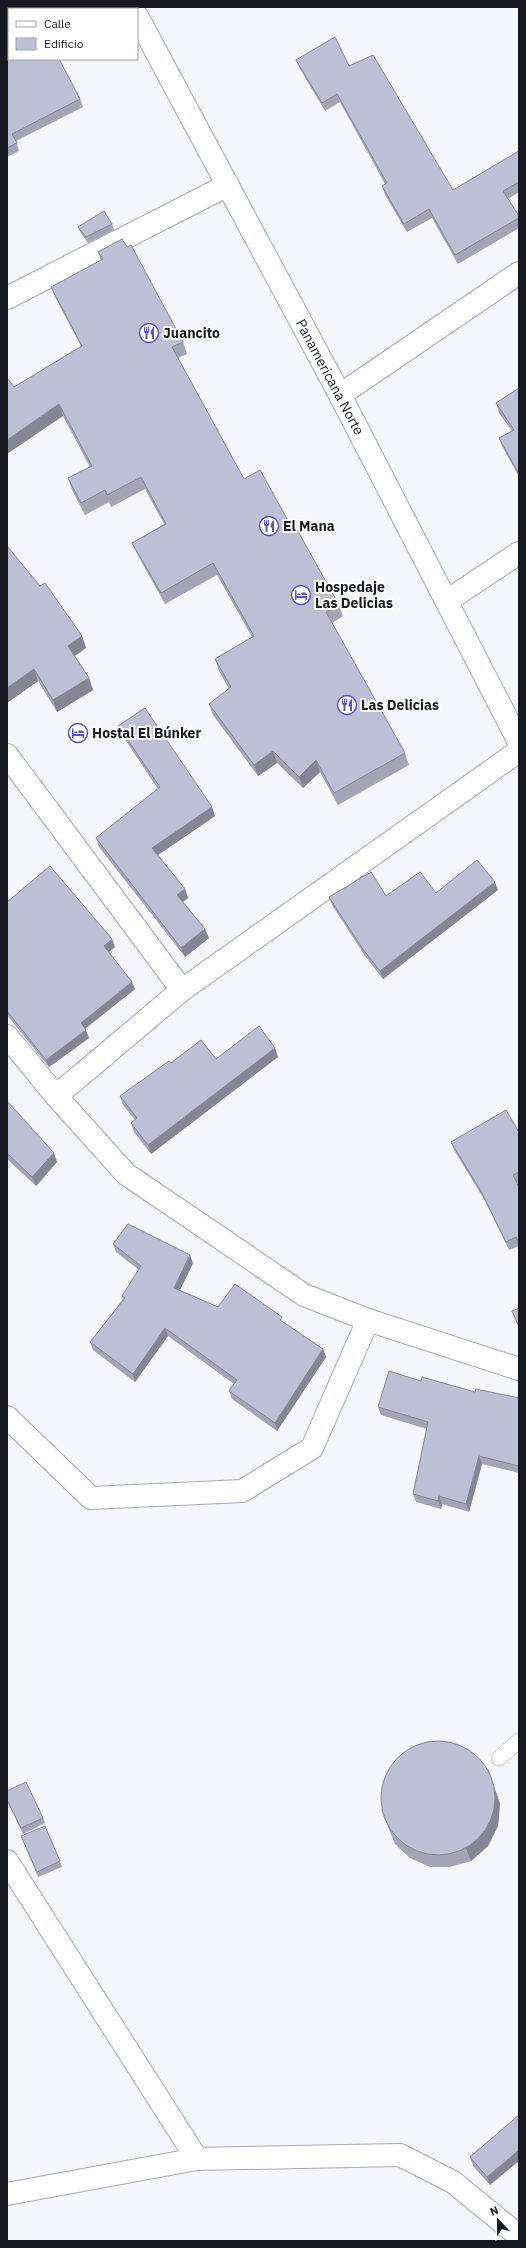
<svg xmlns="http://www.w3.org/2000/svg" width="526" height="2248" font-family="'IBM Plex Sans',sans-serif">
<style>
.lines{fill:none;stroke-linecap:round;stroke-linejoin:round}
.service-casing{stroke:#a6a9be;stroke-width:16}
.minor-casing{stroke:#a6a9be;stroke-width:24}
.trunk-casing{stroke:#a6a9be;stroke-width:24}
.service{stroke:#fff;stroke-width:15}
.minor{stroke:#fff;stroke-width:22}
.trunk{stroke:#fff;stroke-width:22}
.wall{fill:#a3a5b7}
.shaded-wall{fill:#848695}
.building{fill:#bdc0d5;stroke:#848695}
.labels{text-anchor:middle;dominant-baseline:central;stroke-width:4;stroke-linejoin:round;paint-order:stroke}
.poi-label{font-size:14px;font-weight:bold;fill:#181920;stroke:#fff;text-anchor:start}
.street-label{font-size:14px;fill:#181920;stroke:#fff}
</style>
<rect width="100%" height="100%" fill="#f6f7fc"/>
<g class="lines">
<defs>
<polyline id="service" points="499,1758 519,1741"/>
<g id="minor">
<polyline points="7,298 228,185"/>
<polyline points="340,395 519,273"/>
<polyline points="447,601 519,553"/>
<polyline points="7,755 182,990"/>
<polyline points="7,1036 56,1096 126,1174 304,1295 368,1320 519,1369"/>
<polyline points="56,1096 182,990 519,751"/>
<polyline points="7,1417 91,1498 242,1491 312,1448 368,1320"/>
<polyline points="7,1861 197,2159"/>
<polyline points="7,2194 197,2159 400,2155 453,2182 519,2236"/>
</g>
<polyline id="trunk" points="137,16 340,395 519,742"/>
</defs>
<use href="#service" class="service-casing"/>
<use href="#minor" class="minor-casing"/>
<use href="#trunk" class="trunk-casing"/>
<use href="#service" class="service"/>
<use href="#minor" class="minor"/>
<use href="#trunk" class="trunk"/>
</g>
<g class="wall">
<polygon points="7,7 80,99 83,107 16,141 19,151 7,157"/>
<polygon points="296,60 349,66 453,190 519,151 519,192 508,199 519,216 519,228 458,264 432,218 407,232 385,195 382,186 385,184 340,102 325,111 300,69"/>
<polygon points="112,224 114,230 88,243 80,232 78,227"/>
<polygon points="98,252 183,342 187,354 178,358 244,479 291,526 339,605 343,616 332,623 405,753 409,765 338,805 320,772 303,788 277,763 258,776 213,715 209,704 229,689 219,671 215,659 252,637 217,575 165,604 137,554 132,543 164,524 145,489 111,507 109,502 85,515 72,490 68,478 90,467 63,416 14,387 81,346 56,299 51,287 101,261"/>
<polygon points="519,388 519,477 503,448 499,438 512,431 499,413 496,403"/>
<polygon points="7,546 82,636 86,648 75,656 89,678 93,690 57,712 38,681 7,703"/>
<polygon points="118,726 212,807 215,816 158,855 185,889 188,898 183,902 205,929 209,938 185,957 99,847 96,838 158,789 122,735"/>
<polygon points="498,890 383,979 365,956 332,905 329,897 386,896 436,893"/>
<polygon points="7,902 115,947 109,952 135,989 85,1029 89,1038 49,1067 7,1015"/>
<polygon points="278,1057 151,1154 134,1132 131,1123 135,1120 123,1105 120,1096 171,1063 216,1059"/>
<polygon points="7,1101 57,1162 36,1186 7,1159"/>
<polygon points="519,1132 519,1181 517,1183 519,1187 519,1246 509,1250 485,1201 454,1150 451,1142"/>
<polygon points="113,1244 193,1263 180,1290 218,1307 284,1322 323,1349 326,1357 277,1431 232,1399 229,1391 234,1384 168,1336 135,1382 93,1350 90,1342 123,1299 122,1296 139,1270 116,1252"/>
<polygon points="421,1381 475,1392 519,1398 519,1473 482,1464 469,1512 442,1504 441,1509 416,1502 413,1494 427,1429 381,1415 378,1407"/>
<polygon points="488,1769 500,1804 498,1826 488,1846 471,1861 450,1867 430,1867 410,1858 395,1844 386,1822 381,1809"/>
<polygon points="7,1791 43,1818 45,1823 23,1834 7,1801"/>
<polygon points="23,1841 60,1861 62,1867 38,1877"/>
<polygon points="519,2115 490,2185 473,2166 470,2157"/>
</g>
<g class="shaded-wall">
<polygon points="59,404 63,416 7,454 7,440"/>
<polygon points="82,636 86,648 73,657 68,646"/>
<polygon points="34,669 38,681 7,703 7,688"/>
<polygon points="89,678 93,690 57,712 53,700"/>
<polygon points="273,751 277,763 258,776 254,765"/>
<polygon points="316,760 320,772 303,788 299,777"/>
<polygon points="212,807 215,816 155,857 152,848"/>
<polygon points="495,882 498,890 383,979 380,971"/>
<polygon points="185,889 188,898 180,904 177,895"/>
<polygon points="205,929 209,938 185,957 181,948"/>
<polygon points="112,939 115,947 107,953 104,946"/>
<polygon points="132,982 135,989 83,1030 81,1023"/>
<polygon points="86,1030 89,1038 49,1067 46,1060"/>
<polygon points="275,1048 278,1057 151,1154 148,1145"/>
<polygon points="54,1153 57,1162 36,1186 32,1177"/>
<polygon points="190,1255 193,1263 177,1296 174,1288"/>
<polygon points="165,1328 168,1336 135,1382 133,1374"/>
<polygon points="323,1349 326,1357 277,1431 275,1423"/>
<polygon points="479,1456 482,1464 469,1512 466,1504"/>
<polygon points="439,1496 442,1504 441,1509 438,1501"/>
<polygon points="488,1769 500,1804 498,1826 488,1846 471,1861 466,1848"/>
<polygon points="519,2150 519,2161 490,2185 487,2177"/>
</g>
<g class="building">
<polygon points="7,7 32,7 33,9 9,9 9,59 59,59 80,99 12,134 17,143 7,148"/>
<polygon points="335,37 349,66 373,55 453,190 519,151 519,182 503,191 519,216 519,218 455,255 429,209 404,224 382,186 387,183 337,94 322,103 296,60"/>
<polygon points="104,211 112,224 86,237 78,227"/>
<polygon points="122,239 127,247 131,245 183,342 172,347 244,479 260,470 291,526 294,524 339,605 326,612 405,753 334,793 316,760 299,777 273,751 254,765 209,704 231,687 215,659 254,636 213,563 161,593 132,543 166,524 141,477 107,495 105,490 81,503 68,478 92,466 59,404 7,440 7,378 14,387 82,346 51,287 103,259 98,252"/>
<polygon points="519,388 519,474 499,438 514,430 496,403"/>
<polygon points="7,546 40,586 45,583 82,636 68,646 89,678 53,700 34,669 7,688"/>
<polygon points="145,708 212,807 152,848 185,889 177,895 205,929 181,948 96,838 160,787 118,726"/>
<polygon points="477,860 495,882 380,971 362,948 329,897 371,872 386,896 420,872 436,893"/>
<polygon points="50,866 112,939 104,946 132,982 81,1023 86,1030 46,1060 7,1011 7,902"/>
<polygon points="259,1026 275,1048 148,1145 131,1123 137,1118 120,1096 169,1061 171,1063 201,1040 216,1059"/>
<polygon points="7,1101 54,1153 32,1177 7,1153"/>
<polygon points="506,1110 519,1132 519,1172 513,1175 519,1187 519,1243 516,1237 506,1242 482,1193 451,1142"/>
<polygon points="128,1224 190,1255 174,1288 218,1307 235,1284 282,1317 280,1320 323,1349 275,1423 229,1391 237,1380 165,1328 133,1374 90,1342 125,1298 122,1296 141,1266 113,1244"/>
<polygon points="519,1308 519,1327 512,1311"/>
<polygon points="389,1371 421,1381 422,1377 475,1392 476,1389 519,1398 519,1466 479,1456 466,1504 439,1496 438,1501 413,1494 428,1422 378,1407"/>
<circle cx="438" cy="1798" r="57"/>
<polygon points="26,1782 43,1818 21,1828 7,1800 7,1791"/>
<polygon points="45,1826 60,1861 37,1872 21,1836"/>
<polygon points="519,2115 519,2150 487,2177 470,2157"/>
</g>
<defs>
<symbol id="restaurant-ring" viewBox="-11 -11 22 22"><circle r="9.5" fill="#fff" stroke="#5953cb" stroke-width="1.5"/><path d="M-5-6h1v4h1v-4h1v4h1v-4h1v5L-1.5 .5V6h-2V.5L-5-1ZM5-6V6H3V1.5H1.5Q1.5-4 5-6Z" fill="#5953cb"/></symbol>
<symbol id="hotel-ring" viewBox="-11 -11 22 22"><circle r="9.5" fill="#fff" stroke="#5953cb" stroke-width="1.5"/><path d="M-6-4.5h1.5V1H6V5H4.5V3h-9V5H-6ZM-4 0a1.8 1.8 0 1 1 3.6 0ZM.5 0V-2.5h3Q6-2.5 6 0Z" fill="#5953cb"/></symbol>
</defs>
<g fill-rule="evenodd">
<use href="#restaurant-ring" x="138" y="322" width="22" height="22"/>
<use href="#restaurant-ring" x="258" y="515" width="22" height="22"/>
<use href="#hotel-ring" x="290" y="584" width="22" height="22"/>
<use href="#restaurant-ring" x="336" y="694" width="22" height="22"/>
<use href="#hotel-ring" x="67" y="722" width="22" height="22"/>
</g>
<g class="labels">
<g class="poi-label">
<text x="163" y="333">Juancito</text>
<text x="283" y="526">El Mana</text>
<text x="315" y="587">Hospedaje<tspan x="315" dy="16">Las Delicias</tspan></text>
<text x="361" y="705">Las Delicias</text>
<text x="92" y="733">Hostal El Búnker</text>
</g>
<g class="street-label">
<text transform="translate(330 377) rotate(62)">Panamericana Norte</text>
</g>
</g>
<rect width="526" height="2248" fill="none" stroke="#181920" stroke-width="16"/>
<rect x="8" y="8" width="130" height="52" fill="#ffffff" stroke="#a3a3a6"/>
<rect x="16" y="21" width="20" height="6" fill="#ffffff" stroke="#a3a3a6"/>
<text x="44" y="28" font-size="12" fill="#181920">Calle</text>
<rect x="16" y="38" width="20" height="12" fill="#bdc0d5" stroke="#a3a3a6"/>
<text x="44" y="48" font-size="12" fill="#181920">Edificio</text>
<g transform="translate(498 2220) rotate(338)" stroke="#ffffff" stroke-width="3" paint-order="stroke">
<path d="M0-3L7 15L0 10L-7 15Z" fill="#181920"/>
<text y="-6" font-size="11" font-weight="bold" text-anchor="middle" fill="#181920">N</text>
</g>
</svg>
